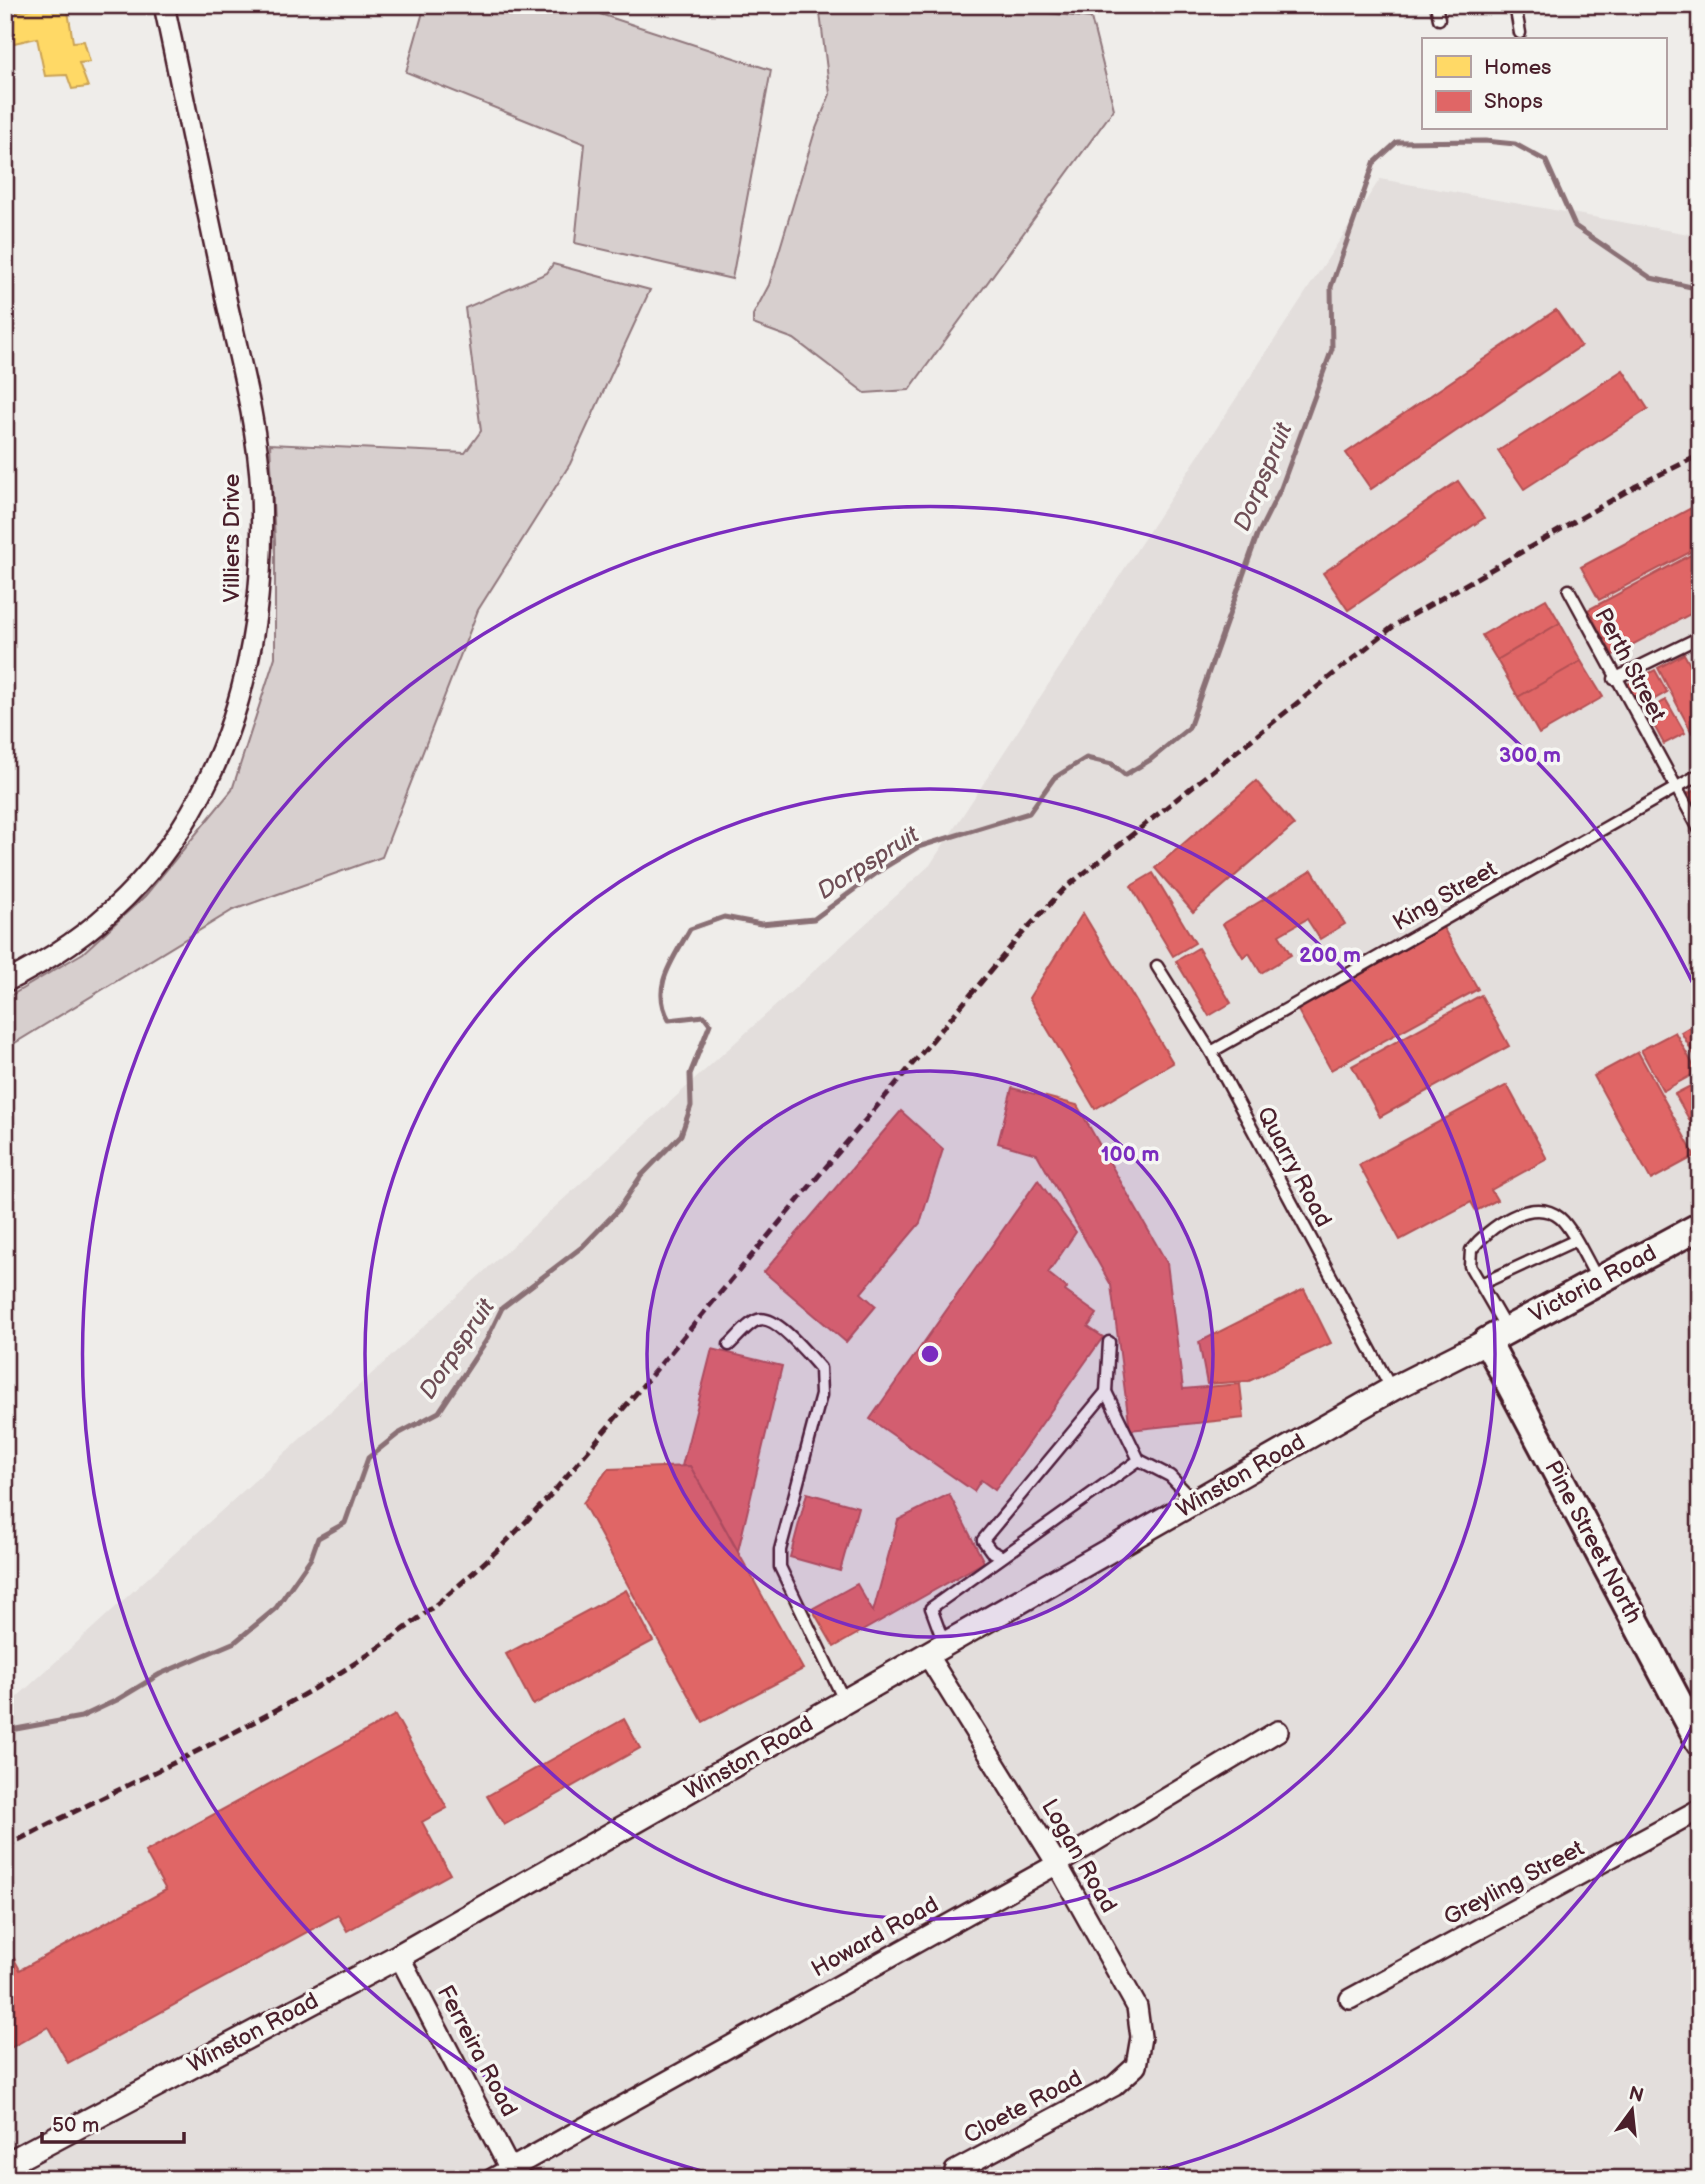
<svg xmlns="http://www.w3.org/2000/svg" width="1705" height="2184" font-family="'Balsamiq Sans',sans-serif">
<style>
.built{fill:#e3dedc}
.green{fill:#d7cfce;stroke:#90777c;stroke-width:2}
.homes{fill:#ffd966;stroke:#c9a154;stroke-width:2}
.shops{fill:#e06666;stroke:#b35154;stroke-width:2}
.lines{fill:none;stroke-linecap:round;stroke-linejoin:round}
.stream{stroke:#8a6f74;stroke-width:5}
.service-casing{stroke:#4a1f2b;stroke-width:15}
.minor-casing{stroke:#4a1f2b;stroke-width:24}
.tertiary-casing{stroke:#4a1f2b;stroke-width:28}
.secondary-casing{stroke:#4a1f2b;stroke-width:32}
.service{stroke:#f6f6f2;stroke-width:10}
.minor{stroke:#f6f6f2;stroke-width:19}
.tertiary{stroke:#f6f6f2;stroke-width:23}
.secondary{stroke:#f6f6f2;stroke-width:26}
.rail{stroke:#4a1f2b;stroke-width:5;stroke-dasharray:10 5;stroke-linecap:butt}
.ring{fill:none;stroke:#7b2cbf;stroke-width:3.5}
.labels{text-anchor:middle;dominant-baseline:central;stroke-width:7;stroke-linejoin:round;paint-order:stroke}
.street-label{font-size:23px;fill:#4a1f2b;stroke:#f6f6f2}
.water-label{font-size:24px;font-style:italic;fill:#6f4e56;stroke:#f6f6f2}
.centre{fill:#7b2cbf;stroke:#f6f6f2;stroke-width:3.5}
.ring-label{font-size:21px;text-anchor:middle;font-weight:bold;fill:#7b2cbf;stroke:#f6f6f2;stroke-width:7;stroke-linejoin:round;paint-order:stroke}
</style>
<rect width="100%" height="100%" fill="#efedea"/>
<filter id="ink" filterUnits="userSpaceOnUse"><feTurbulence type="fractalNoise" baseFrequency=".0143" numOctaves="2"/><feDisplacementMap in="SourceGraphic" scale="14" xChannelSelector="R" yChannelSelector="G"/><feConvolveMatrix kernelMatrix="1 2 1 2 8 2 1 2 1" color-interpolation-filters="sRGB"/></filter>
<g filter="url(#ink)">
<polygon class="built" points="1380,179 1700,236 1700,2179 5,2179 5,1708 930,865"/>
<g class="green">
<polygon points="425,5 599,5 600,14 771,70 732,279 575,243 585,144 406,72"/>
<polygon points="819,5 981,5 1091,18 1114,109 909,390 865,393 794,339 753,324 753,315 769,285 815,131 830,94"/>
<polygon points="553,264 650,290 570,464 478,610 382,857 233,910 5,1049 5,999 83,953 145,896 232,790 275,657 275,542 270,444 465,453 481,431 465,308 547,273"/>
</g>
<polygon class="homes" points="49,5 67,5 73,42 84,41 90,62 79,63 88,87 72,89 67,75 45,76 37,38 5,45 5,14"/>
<g class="shops">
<polygon points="1556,310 1581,346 1371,489 1346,453"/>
<polygon points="1623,370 1648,409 1524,489 1498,451"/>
<polygon points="1458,481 1484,518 1348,610 1323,573"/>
<polygon points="1693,507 1700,519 1700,547 1599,600 1581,567"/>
<polygon points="1700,550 1700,609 1613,655 1588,610"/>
<polygon points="1546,599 1560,623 1497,660 1482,635"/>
<polygon points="1560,623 1581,661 1518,697 1497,660"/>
<polygon points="1684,654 1700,683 1700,729 1692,733 1658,668"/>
<polygon points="1581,661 1603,697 1539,734 1518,697"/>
<polygon points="1655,670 1667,692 1639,708 1626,685"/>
<polygon points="1666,700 1685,733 1664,744 1646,711"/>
<polygon points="1256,781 1294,825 1193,912 1155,868"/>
<polygon points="1700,787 1700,818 1687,794"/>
<polygon points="1312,870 1345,924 1320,939 1307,919 1279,935 1291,955 1261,973 1249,953 1243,957 1223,924"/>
<polygon points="1153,873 1195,943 1173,956 1131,886"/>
<polygon points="1083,913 1173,1063 1095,1109 1029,998"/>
<polygon points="1441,924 1478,989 1331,1070 1295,1005"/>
<polygon points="1198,948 1231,1003 1209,1016 1176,961"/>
<polygon points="1481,995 1509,1046 1380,1117 1352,1066"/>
<polygon points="1700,1021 1700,1065 1681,1032"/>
<polygon points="1675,1032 1697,1072 1663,1091 1641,1050"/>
<polygon points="1638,1052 1695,1156 1651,1180 1594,1076"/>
<polygon points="1700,1081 1700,1139 1675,1094"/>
<polygon points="1507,1085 1547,1159 1491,1190 1497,1200 1476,1211 1471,1202 1400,1240 1359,1165"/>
<polygon points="1012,1088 1077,1105 1167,1263 1183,1389 1240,1384 1244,1418 1130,1430 1111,1285 1037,1154 998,1143"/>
<polygon points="901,1111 943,1149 920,1223 861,1293 876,1306 846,1342 764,1272"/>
<polygon points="1038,1180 1076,1232 1048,1273 1067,1288 1065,1291 1097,1314 1088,1327 1103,1337 995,1490 981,1480 974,1491 870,1419"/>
<polygon points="1304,1289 1331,1343 1249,1381 1207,1384 1199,1342"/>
<polygon points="712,1349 782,1366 738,1551 690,1466 682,1466"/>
<polygon points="690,1466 803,1669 703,1722 583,1503 608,1469"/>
<polygon points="807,1493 858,1507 840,1571 790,1557"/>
<polygon points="949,1494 984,1562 834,1647 812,1609 857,1584 873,1612 898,1520"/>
<polygon points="626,1590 653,1641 533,1705 506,1654"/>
<polygon points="395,1715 447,1808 422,1822 450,1874 347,1931 338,1915 68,2063 48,2027 5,2051 5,1942 20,1970 166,1890 145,1852"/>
<polygon points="624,1719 640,1748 504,1825 487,1796"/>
</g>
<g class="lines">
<path class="stream" d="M5 1731 81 1717 117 1700 160 1674 235 1642 276 1608 311 1558 318 1538 345 1523 368 1458 398 1434 439 1412 486 1341 502 1308 582 1247 618 1210 641 1176 681 1135 691 1106 690 1074 710 1024 704 1016 669 1020C650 986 673 960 690 929L724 917 761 924 814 919 885 867 918 847 1029 813 1054 778 1086 758 1112 764 1125 775 1150 760 1189 728 1257 536 1281 488 1332 349 1331 287 1374 163 1397 142 1485 141 1515 144 1546 161 1575 226 1651 278 1700 289"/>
<defs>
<g id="service">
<polyline points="1436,5 1439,19"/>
<polyline points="1515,5 1520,33"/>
<polyline points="1569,590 1700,831"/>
<polyline points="1614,679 1700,637"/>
<polyline points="1157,966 1211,1052 1391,1388"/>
<polyline points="1211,1052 1700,774"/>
<polyline points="1481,1284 1574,1241"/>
<path d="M1507 1330 1470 1266 1471 1250C1488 1228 1532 1195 1560 1218 1573 1229 1588 1263 1597 1278"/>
<polyline points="1109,1342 1106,1392 1139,1460 1170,1476 1195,1502"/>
<path d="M729 1345C737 1338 748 1323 758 1320 775 1313 809 1356 820 1368L821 1395 780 1550V1567L845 1702"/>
<polyline points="1001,1556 991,1551 983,1540 1106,1392"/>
<polyline points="945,1646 931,1608 1139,1460"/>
<polyline points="518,2164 526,2179"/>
</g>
<g id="minor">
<path d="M5 982C199 888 269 697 261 492 258 427 240 361 226 299 206 201 185 103 164 5"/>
<polyline points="928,1656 1057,1864 1137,2007 1141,2037 1136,2066 1114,2086 955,2171"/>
<polyline points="399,1956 510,2169"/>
<polyline points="1350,1999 1700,1809"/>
<polyline points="492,2179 1057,1864 1278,1731"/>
</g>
<polyline id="tertiary" points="5,2165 399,1956 1392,1389 1487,1341"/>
<polyline id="secondary" points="1700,1226 1487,1341 1700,1743"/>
</defs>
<use href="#service" class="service-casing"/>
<use href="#minor" class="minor-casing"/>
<use href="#tertiary" class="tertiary-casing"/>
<use href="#secondary" class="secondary-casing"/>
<use href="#service" class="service"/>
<use href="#minor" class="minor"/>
<use href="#tertiary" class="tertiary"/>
<use href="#secondary" class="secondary"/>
<path class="rail" d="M5 1847C126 1783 259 1728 372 1652 440 1606 501 1551 555 1490L1019 937 1064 889 1395 625 1636 486 1700 455"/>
</g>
</g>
<circle cx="930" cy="1354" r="283" fill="#7b2cbf" fill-opacity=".12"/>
<g class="ring">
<circle cx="930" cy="1354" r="283"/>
<circle cx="930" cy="1354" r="565"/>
<path d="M1699 1712A848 848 0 0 1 1128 2179M732 2179A848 848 0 1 1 1699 996"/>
</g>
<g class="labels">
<g class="street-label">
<text transform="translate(232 538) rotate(-90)">Villiers Drive</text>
<text transform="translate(1630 665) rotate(62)">Perth Street</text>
<text transform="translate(1445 896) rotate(-30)">King Street</text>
<text transform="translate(1294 1167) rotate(62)">Quarry Road</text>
<text transform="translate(1593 1284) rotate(-28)">Victoria Road</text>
<text transform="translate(1241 1476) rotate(-30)">Winston Road</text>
<text transform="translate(1593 1542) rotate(62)">Pine Street North</text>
<text transform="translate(749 1758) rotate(-30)">Winston Road</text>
<text transform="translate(1079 1856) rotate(60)">Logan Road</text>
<text transform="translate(1514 1883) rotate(-28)">Greyling Street</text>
<text transform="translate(875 1937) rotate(-29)">Howard Road</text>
<text transform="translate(253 2033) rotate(-28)">Winston Road</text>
<text transform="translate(477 2051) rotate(62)">Ferreira Road</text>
<text transform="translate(1023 2107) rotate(-28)">Cloete Road</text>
</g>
<g class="water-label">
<text transform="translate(1263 477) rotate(-67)">Dorpspruit</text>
<text transform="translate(868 863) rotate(-32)">Dorpspruit</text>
<text transform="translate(457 1349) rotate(-56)">Dorpspruit</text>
</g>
</g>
<circle cx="930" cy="1354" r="10" class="centre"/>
<g class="ring-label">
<text x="1530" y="762">300 m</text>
<text x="1330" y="962">200 m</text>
<text x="1130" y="1161">100 m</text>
</g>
<rect width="1705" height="2184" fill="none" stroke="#f6f6f2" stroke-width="28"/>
<rect x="14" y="14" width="1677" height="2156" fill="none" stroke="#4a1f2b" stroke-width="2.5" filter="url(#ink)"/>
<rect x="1422" y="38" width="245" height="91" fill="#f6f6f2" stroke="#b1a0a2" stroke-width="2"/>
<rect x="1436" y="56" width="35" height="21" fill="#ffd966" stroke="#b1a0a2" stroke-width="2"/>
<text x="1484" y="74" font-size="21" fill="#4a1f2b">Homes</text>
<rect x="1436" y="91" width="35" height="21" fill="#e06666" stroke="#b1a0a2" stroke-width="2"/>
<text x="1484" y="108" font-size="21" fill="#4a1f2b">Shops</text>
<g transform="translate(1632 2110) rotate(15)" stroke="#f6f6f2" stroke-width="5" paint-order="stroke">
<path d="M0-5L12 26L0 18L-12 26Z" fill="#4a1f2b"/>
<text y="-10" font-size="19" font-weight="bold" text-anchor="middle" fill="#4a1f2b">N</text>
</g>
<path d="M42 2132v10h142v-10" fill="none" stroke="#4a1f2b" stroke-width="3.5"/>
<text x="52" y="2132" font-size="21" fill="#4a1f2b" stroke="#f6f6f2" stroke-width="5" paint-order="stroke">50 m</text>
</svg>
